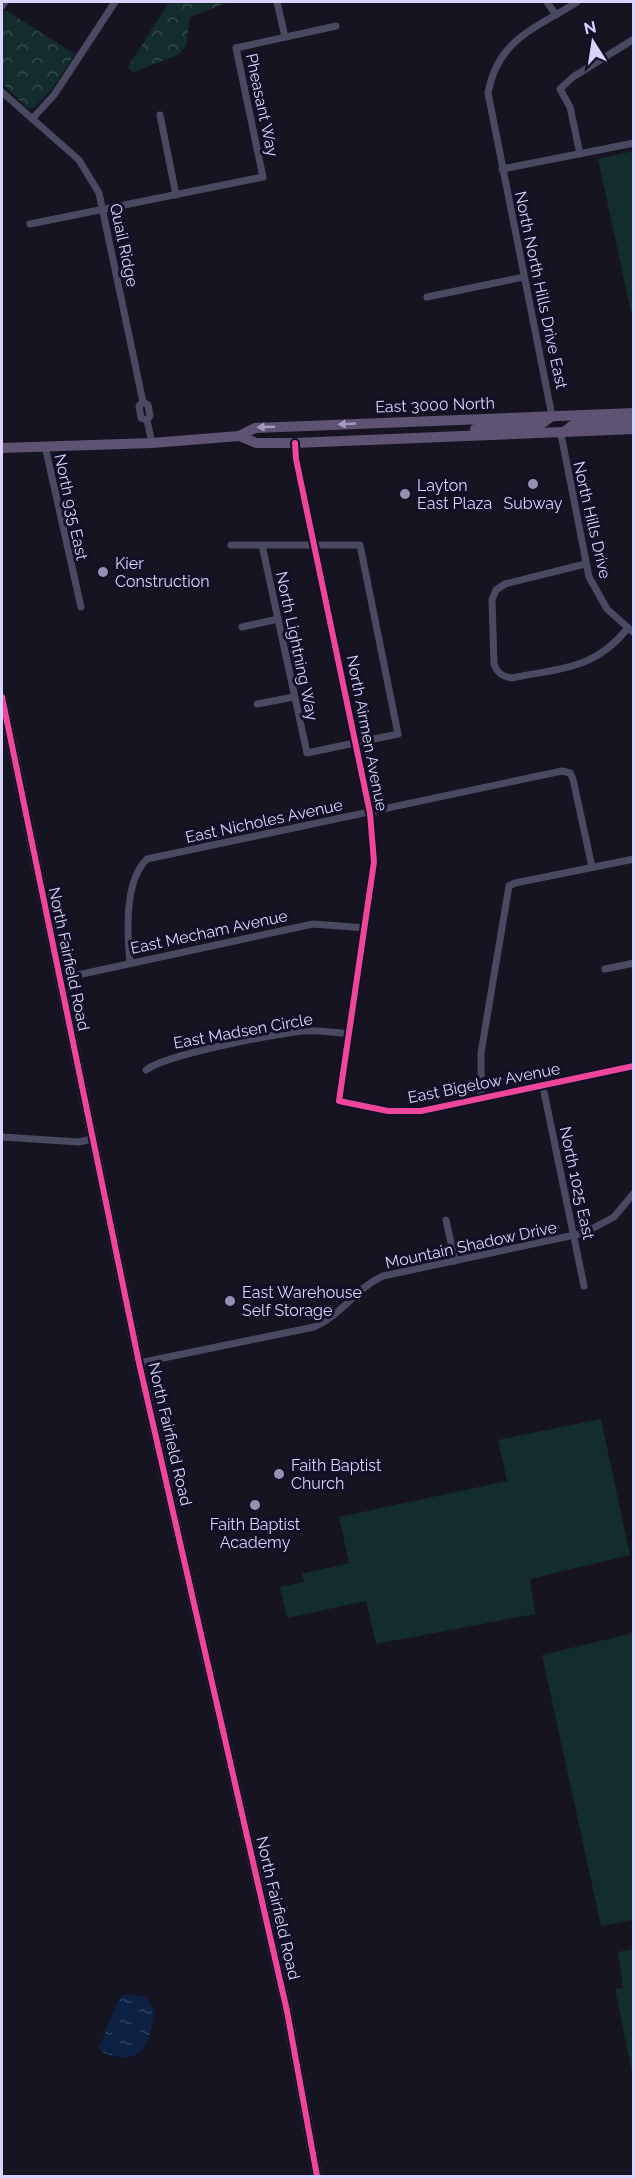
<svg xmlns="http://www.w3.org/2000/svg" width="635" height="2178" font-family="Raleway,sans-serif">
<style>
.grass{fill:#132c2d}
.park{fill:url(#park-crowns)}
.water{fill:url(#water-ripples)}
.lines{fill:none;stroke-linecap:round;stroke-linejoin:round}
.street{stroke:#4a4962;stroke-width:7}
.secondary{stroke:#575674;stroke-width:10}
.primary{stroke:#5e5373;stroke-width:10}
.cycleway-casing{stroke:#130f26;stroke-width:10}
.cycleway{stroke:#ed469a;stroke-width:6}
.oneway{fill:#a29ac0}
.poi-dot{fill:#9591b1;stroke:#130f26;stroke-width:2}
.labels{text-anchor:middle;dominant-baseline:central;stroke-width:6;stroke-linejoin:round;paint-order:stroke}
.street-label{font-size:16px;fill:#d9d4ff;stroke:#130f26}
.poi-label{font-size:16px;fill:#d9d4ff;stroke:#130f26;text-anchor:start}
</style>
<defs>
<pattern id="park-crowns" width="20" height="18" patternUnits="userSpaceOnUse" patternTransform="scale(1.5)"><rect width="20" height="18" fill="#132c2d"/><path d="M2 6a3 3 0 1 1 6 0M12 15a3 3 0 1 1 6 0" fill="none" stroke="#354a4c"/></pattern>
<pattern id="water-ripples" width="26" height="14" patternUnits="userSpaceOnUse" patternTransform="scale(1.5)"><rect width="26" height="14" fill="#0d2144"/><path d="M2 4q2-2 4 0t4 0M15 11q2-2 4 0t4 0" fill="none" stroke="#304060"/></pattern>
</defs>
<rect width="100%" height="100%" fill="#161421"/>
<g class="grass">
<polygon points="633,151 634,151 633,321 598,159"/>
<polygon points="601,1419 630,1555 530,1579 535,1614 376,1644 366,1601 287,1618 280,1587 304,1582 302,1574 349,1563 339,1517 507,1481 498,1440"/>
<polygon points="633,1633 633,1920 601,1926 542,1655"/>
<polygon points="633,1949 634,1949 633,2078 615,1989 623,1988 618,1952"/>
</g>
<g class="park">
<polygon points="169,2 229,2 190,17 186,46 178,55 132,73 128,67"/>
<polygon points="5,10 75,54 52,89 34,108 27,108 2,83 2,14"/>
</g>
<path class="water" d="M126 1994 146 1997 155 2012C151 2033 146 2061 120 2057 112 2056 104 2055 99 2048L119 1998Z"/>
<g class="lines">
<g class="street">
<polyline points="277,2 285,37"/>
<polyline points="547,2 556,15"/>
<polyline points="2,6 5,2"/>
<polyline points="2,92 79,160 99,193 143,402"/>
<polyline points="160,115 176,195"/>
<polyline points="32,119 54,95 115,2"/>
<polyline points="580,154 570,107 560,89 573,77 634,39"/>
<polyline points="502,169 634,143"/>
<polyline points="30,224 263,177 236,48 336,26"/>
<polyline points="427,297 524,277"/>
<path d="M552 416 488 93C498 39 535 29 577 2"/>
<polyline points="147,420 141,418 139,406 143,402 148,405 150,416 147,420 152,443"/>
<polyline points="561,434 589,577 607,609 634,633"/>
<polyline points="295,443 296,459 370,813 374,862 339,1101 388,1111 421,1111 634,1066"/>
<polyline points="45,446 81,607"/>
<polyline points="231,545 360,545 398,734 307,753 262,545"/>
<path d="M585 564 505 584 496 590 492 600 494 664C498 674 502 676 512 678 560 668 594 670 627 629"/>
<polyline points="242,627 278,619"/>
<polyline points="257,704 294,697"/>
<path d="M130 962C127 933 124 881 147 859L562 771 570 773 573 779 592 867"/>
<polyline points="605,969 634,963"/>
<polyline points="59,979 313,924 366,928"/>
<path d="M146 1070C167 1054 271 1035 302 1031 318 1030 333 1032 349 1034"/>
<polyline points="543,1087 584,1286"/>
<polyline points="481,1098 481,1053 509,886 515,883 634,859"/>
<polyline points="2,1137 79,1142 92,1139"/>
<polyline points="446,1220 455,1261"/>
<path d="M139 1363 314 1327C342 1315 356 1288 383 1276L584 1233 614 1217 634 1193"/>
</g>
<polyline class="secondary" points="2,697 139,1363 287,2011 317,2176"/>
<g class="primary">
<polyline points="475,429 540,425 552,416"/>
<polyline points="561,434 573,425 634,422"/>
<polyline points="239,436 256,443 295,443 634,429"/>
<polyline points="2,448 152,443 239,436 255,428 634,413"/>
</g>
<defs>
<g id="cycleway">
<polyline points="295,443 296,459 370,813 374,862 339,1101 388,1111 421,1111 634,1066"/>
<polyline points="2,697 139,1363 287,2011 317,2176"/>
</g>
</defs>
<use href="#cycleway" class="cycleway-casing"/>
<use href="#cycleway" class="cycleway"/>
</g>
<defs><path id="oneway-solid" d="M-6-.8H1V-3.2L6.5 0L1 3.2V.8H-6Z" transform="scale(1.5)"/></defs>
<g class="oneway">
<use href="#oneway-solid" transform="translate(347 424) rotate(177)"/>
<use href="#oneway-solid" transform="translate(266 427) rotate(178)"/>
</g>
<g class="poi-dot">
<circle cx="533" cy="484" r="6"/>
<circle cx="405" cy="494" r="6"/>
<circle cx="103" cy="572" r="6"/>
<circle cx="230" cy="1301" r="6"/>
<circle cx="279" cy="1474" r="6"/>
<circle cx="255" cy="1505" r="6"/>
</g>
<g class="labels">
<g class="street-label">
<text transform="translate(262 105) rotate(78)">Pheasant Way</text>
<text transform="translate(124 245) rotate(78)">Quail Ridge</text>
<text transform="translate(541 290) rotate(78)">North North Hills Drive East</text>
<text transform="translate(435 405) rotate(-2)">East 3000 North</text>
<text transform="translate(71 507) rotate(78)">North 935 East</text>
<text transform="translate(592 520) rotate(77)">North Hills Drive</text>
<text transform="translate(297 646) rotate(78)">North Lightning Way</text>
<text transform="translate(367 733) rotate(79)">North Airmen Avenue</text>
<text transform="translate(264 821) rotate(-12)">East Nicholes Avenue</text>
<text transform="translate(209 932) rotate(-12)">East Mecham Avenue</text>
<text transform="translate(69 959) rotate(78)">North Fairfield Road</text>
<text transform="translate(243 1031) rotate(-10)">East Madsen Circle</text>
<text transform="translate(484 1083) rotate(-11)">East Bigelow Avenue</text>
<text transform="translate(577 1183) rotate(78)">North 1025 East</text>
<text transform="translate(471 1245) rotate(-12)">Mountain Shadow Drive</text>
<text transform="translate(170 1434) rotate(77)">North Fairfield Road</text>
<text transform="translate(278 1908) rotate(77)">North Fairfield Road</text>
</g>
<g class="poi-label">
<text x="417" y="485">Layton<tspan x="417" dy="18">East Plaza</tspan></text>
<text x="533" y="503" text-anchor="middle">Subway</text>
<text x="115" y="563">Kier<tspan x="115" dy="18">Construction</tspan></text>
<text x="242" y="1292">East Warehouse<tspan x="242" dy="18">Self Storage</tspan></text>
<text x="291" y="1465">Faith Baptist<tspan x="291" dy="18">Church</tspan></text>
<text x="255" y="1524" text-anchor="middle">Faith Baptist<tspan x="255" dy="18">Academy</tspan></text>
</g>
</g>
<rect width="635" height="2178" fill="none" stroke="#d9d4ff" stroke-width="6"/>
<g transform="translate(593 42) rotate(348)" stroke="#130f26" stroke-width="4.5" paint-order="stroke">
<path d="M0-4.5L10 22L0 15L-10 22Z" fill="#d9d4ff"/>
<text y="-9" font-size="16" font-weight="bold" text-anchor="middle" fill="#d9d4ff">N</text>
</g>
</svg>
